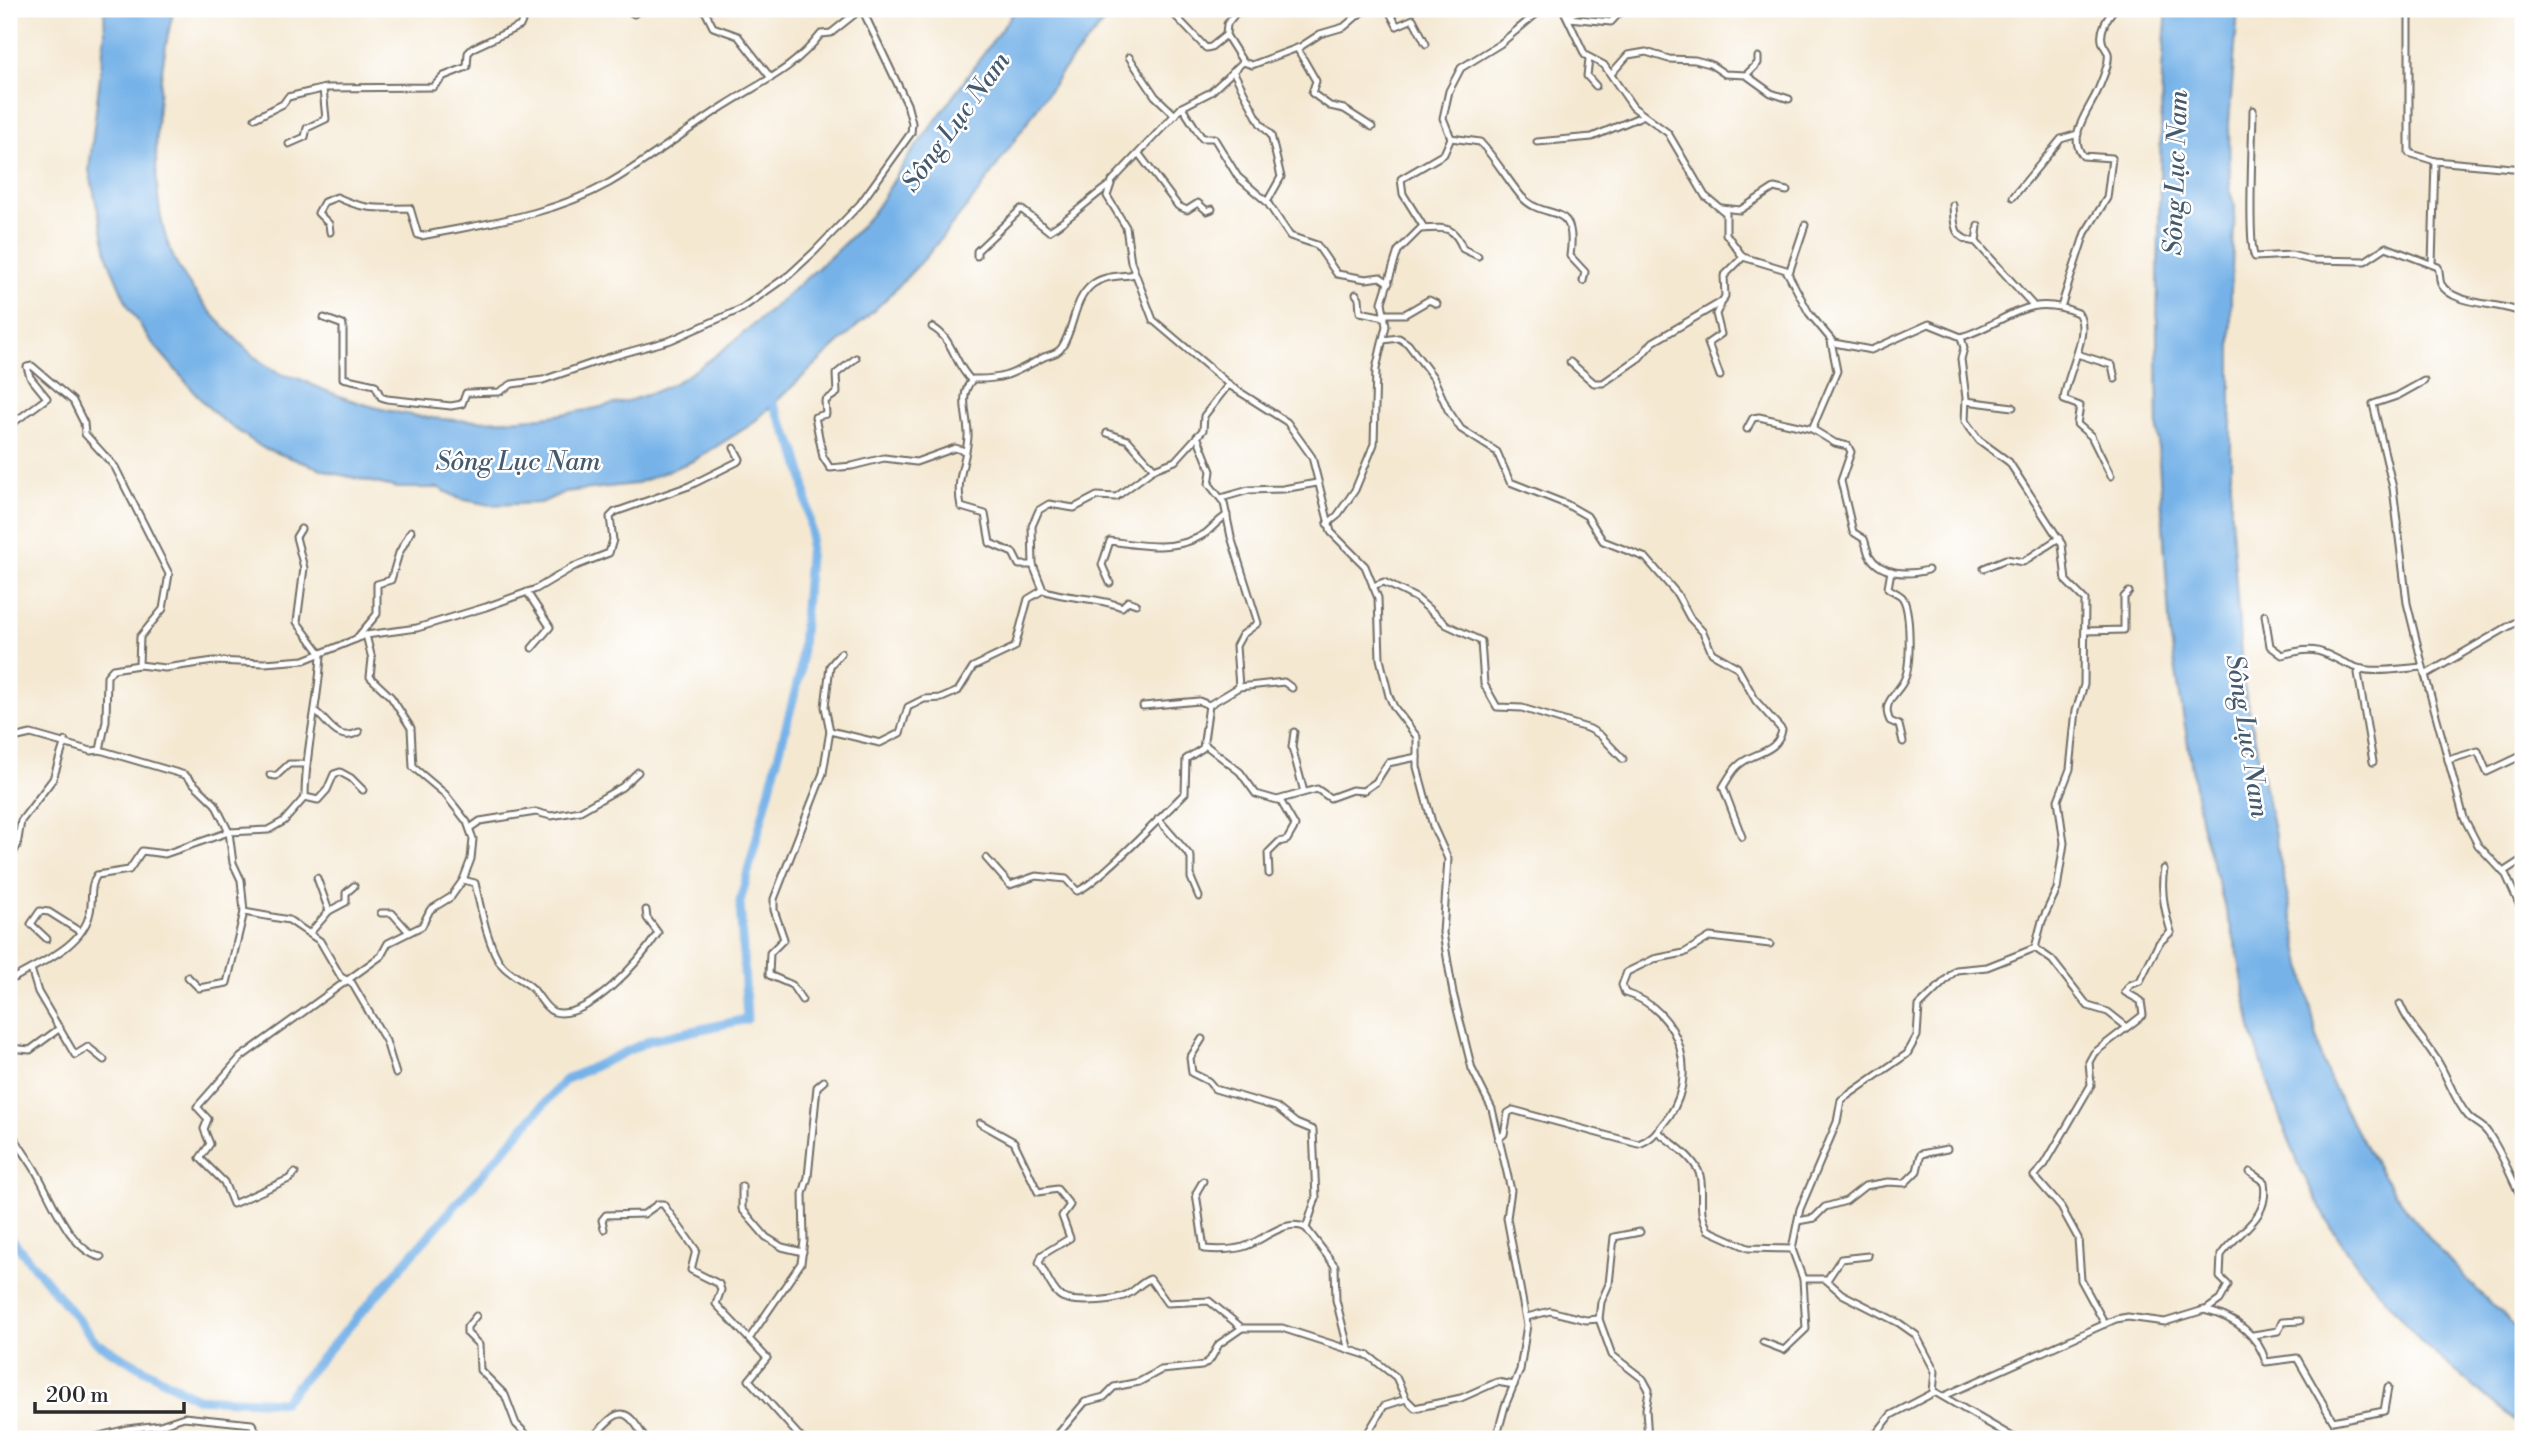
<svg xmlns="http://www.w3.org/2000/svg" width="2532" height="1448" font-family="'Libre Bodoni',serif">
<style>
.water{fill:#76b2e8;stroke:#506e8a;stroke-width:2}
.lines{fill:none;stroke-linecap:round;stroke-linejoin:round}
.river{stroke:#76b2e8;stroke-width:9}
.minor-casing{stroke:#716d65;stroke-width:9}
.minor{stroke:#fff;stroke-width:5}
.labels{text-anchor:middle;dominant-baseline:central;stroke-width:5;stroke-linejoin:round;paint-order:stroke}
.water-label{font-size:26px;font-style:italic;fill:#455a6d;stroke:#fff}
</style>
<rect width="100%" height="100%" fill="#fff"/>
<filter id="ink" filterUnits="userSpaceOnUse"><feTurbulence type="fractalNoise" baseFrequency=".0143" numOctaves="2"/><feDisplacementMap in="SourceGraphic" scale="14" xChannelSelector="R" yChannelSelector="G"/><feConvolveMatrix kernelMatrix="1 2 1 2 8 2 1 2 1" color-interpolation-filters="sRGB"/></filter>
<filter id="wash" filterUnits="userSpaceOnUse"><feTurbulence type="fractalNoise" baseFrequency=".00686" numOctaves="4" result="noise"/><feDisplacementMap in="SourceGraphic" scale="28" xChannelSelector="R" yChannelSelector="G"/><feGaussianBlur stdDeviation="1.57" result="paint"/><feColorMatrix in="noise" values="0 0 0 0 0 0 0 0 0 0 0 0 0 0 0 0 0 1.4 0 .05"/><feComposite in="paint" operator="in"/></filter>
<g filter="url(#wash)">
<rect width="100%" height="100%" fill="#f4e8d1"/>
<g class="water">
<path d="M104 9H174C158 69 147 181 167 241 176 269 197 297 217 319 235 338 254 360 277 372 285 377 295 376 302 380 390 423 480 429 576 412 613 405 650 398 683 378 723 353 758 321 793 290 819 267 847 243 870 216 888 193 900 166 918 144 952 100 983 53 1016 9H1115L1065 68 978 193 926 257 885 300 752 424 693 461 635 484 565 492 541 503 490 505 460 499 439 488H398L333 473 263 448 222 420 204 403 149 339 128 306 109 262 89 170 105 33Z"/>
<path d="M2167 9H2238L2229 124 2230 192 2235 206 2231 290V514L2243 682 2322 1061C2371 1175 2432 1251 2523 1334V1428L2422 1343 2354 1261 2328 1222 2302 1172 2279 1115 2252 1033 2237 949 2201 824 2170 635 2158 445 2157 333 2162 70Z"/>
</g>
<g class="lines">
<polyline class="river" points="9,1236 97,1343 196,1398 283,1402 565,1080 651,1040 747,1019 740,902 800,673 811,531 803,476 795,449 768,394"/>
</g>
</g>
<g filter="url(#ink)">
<g class="lines">
<defs>
<g id="minor">
<polyline points="626,9 634,14 640,9"/>
<polyline points="704,9 713,27 738,36 771,78"/>
<polyline points="1169,9 1206,48 1211,47 1226,35"/>
<polyline points="1239,9 1227,24 1226,35 1243,62 1211,92 1182,107 1112,181 1107,196 1126,227 1131,262 1153,320 1232,387 1287,422 1312,457 1331,532 1365,566 1378,598 1380,659 1389,696 1394,707 1417,737 1417,767 1433,826 1448,859 1443,933 1453,993 1472,1069 1492,1109 1511,1190 1507,1218 1527,1325 1520,1370 1505,1406 1496,1439"/>
<polyline points="1388,9 1397,26 1413,19 1426,44"/>
<path d="M1542 9 1500 44 1461 68 1449 91 1443 118 1451 138 1480 142C1496 159 1506 178 1521 196 1545 224 1578 197 1570 256L1585 272 1583 281"/>
<path d="M1563 9 1585 55 1604 65 1633 107 1668 133 1705 196 1726 213V234L1743 257 1786 270 1809 313 1834 343 1871 350 1929 324 1961 337C2007 323 2026 291 2078 313 2092 333 2065 376 2064 400L2080 406 2077 424 2091 436 2111 476"/>
<polyline points="2409,9 2409,153 2435,161 2523,169"/>
<polyline points="1570,14 1587,9"/>
<polyline points="1568,18 1611,22 1622,10"/>
<polyline points="1297,48 1316,81 1312,93 1330,106 1344,109 1372,127"/>
<polyline points="1129,57 1155,96 1175,115"/>
<polyline points="1589,59 1587,76 1596,86"/>
<polyline points="1243,62 1252,65 1300,47 1320,34 1344,27 1365,9"/>
<polyline points="1233,71 1260,123 1271,135 1281,177 1267,202 1290,236 1317,245 1337,274 1366,279 1380,277 1389,283"/>
<polyline points="1611,74 1628,55 1646,52 1669,59 1695,60 1710,64 1725,74 1746,75 1771,93 1789,99"/>
<polyline points="1746,75 1758,63 1758,57"/>
<polyline points="1182,107 1202,138 1214,138 1238,177 1267,202"/>
<path d="M2253 110C2253 133 2247 245 2255 257L2291 255 2311 260 2365 261 2386 247 2438 267C2440 272 2439 279 2441 284 2453 306 2500 302 2523 313"/>
<polyline points="255,118 283,104 288,97 326,88 433,87 444,76 467,67 468,53 473,48 520,26 527,9"/>
<polyline points="1537,142 1592,137 1642,116"/>
<polyline points="289,144 305,137 307,128 326,119 323,89"/>
<polyline points="1139,154 1178,206 1187,210 1198,203 1207,211 1212,209"/>
<polyline points="2013,197 2061,139 2078,134"/>
<path d="M1953 205C1954 225 1953 239 1976 242"/>
<polyline points="1721,208 1740,210 1774,188 1787,191"/>
<polyline points="1978,226 1976,242 2032,304"/>
<path d="M1421 229C1444 228 1453 224 1463 249L1478 256"/>
<path d="M330 232 329 224 318 213 324 202 337 197C366 211 380 208 410 208L418 235 421 236C486 223 550 216 609 183 649 160 685 131 724 106 761 82 792 71 821 34L831 33 861 9"/>
<path d="M977 256V251L1021 209 1049 231C1071 218 1087 201 1108 186"/>
<polyline points="2432,264 2435,161"/>
<polyline points="1789,273 1805,225"/>
<polyline points="1356,294 1359,298 1360,312 1385,317"/>
<path d="M2061 307 2085 233 2107 198 2112 158 2083 156C2065 134 2093 106 2100 85 2103 77 2110 63 2108 53 2107 51 2104 46 2103 44 2098 32 2107 18 2114 9"/>
<polyline points="1384,314 1405,314 1429,300 1437,304"/>
<polyline points="324,318 343,325 343,378 375,385 381,397 387,399 451,406 462,404 466,393 499,392 512,384 543,380 610,357 671,340 741,309 789,275 814,252 860,204 911,133 912,123 907,104 862,9"/>
<path d="M932 327C953 338 954 364 971 380"/>
<path d="M1383 340 1399 338 1408 344 1433 377 1448 410 1461 429 1497 452 1510 482 1566 504 1587 516 1603 541 1646 558 1677 594 1690 618 1703 632 1712 653 1737 667 1756 701 1782 730C1778 753 1754 752 1740 764 1732 770 1728 779 1723 787L1742 837"/>
<polyline points="2077,354 2112,365 2115,379"/>
<polyline points="856,358 836,374 837,393 825,401 826,414 815,417 823,457 830,468 852,466 884,458 916,462 955,448 965,451"/>
<polyline points="1570,362 1594,383 1603,383 1639,358 1653,342 1723,301"/>
<polyline points="1720,376 1708,343 1721,334 1716,314 1725,296 1724,276 1743,257"/>
<polyline points="2424,381 2397,396 2373,404 2393,488 2407,603 2425,675 2523,618"/>
<polyline points="1966,401 2013,407"/>
<polyline points="9,426 47,398 30,377 27,367 32,366 73,401 84,423 85,434 115,467 169,574 163,609 140,637 139,665"/>
<path d="M1747 429 1753 418 1759 417 1812 429 1835 443 1848 446 1851 452 1841 481 1853 532 1864 539C1866 544 1867 550 1869 555 1881 576 1909 575 1928 570"/>
<polyline points="1812,429 1837,371 1831,341"/>
<polyline points="1107,433 1128,440 1154,469"/>
<polyline points="1221,498 1249,490 1283,489 1317,483"/>
<polyline points="1327,524 1337,516 1355,490 1374,444 1376,369 1386,326 1382,302 1398,251 1423,226 1403,194 1401,179 1444,154 1451,138"/>
<path d="M1033 565H1019L1013 553 990 543 985 514 961 507C955 478 966 464 968 437 969 418 957 395 973 379 1006 380 1015 372 1044 357 1051 354 1058 354 1062 347 1075 327 1073 299 1093 284 1105 275 1121 277 1135 274"/>
<polyline points="1984,568 2006,559 2023,562 2059,538"/>
<path d="M1891 571 1888 588C1892 591 1898 593 1902 597 1911 609 1911 663 1905 678 1899 694 1880 701 1890 721L1899 725 1903 742"/>
<path d="M1110 583 1102 565 1110 541C1142 546 1177 552 1206 533 1213 527 1219 520 1227 515"/>
<polyline points="1373,586 1384,582 1416,598 1447,625 1481,641 1484,684 1497,707 1522,708 1590,729 1600,735 1623,759"/>
<polyline points="527,592 550,627 532,648"/>
<path d="M1136 604 1128 601 1122 607C1096 596 1069 600 1043 590L1033 565 1032 526 1039 510 1049 504 1074 508 1097 496 1116 497 1154 469 1175 461 1203 430 1204 416 1229 384"/>
<path d="M2265 615 2270 646 2282 655C2326 642 2324 658 2361 669 2378 673 2405 668 2423 667"/>
<polyline points="2086,631 2124,630 2124,597 2129,592"/>
<polyline points="356,639 377,614 377,584 391,580 399,553 411,531"/>
<polyline points="2362,669 2358,673 2373,762"/>
<polyline points="2425,675 2464,818 2478,845 2506,875 2523,913"/>
<polyline points="1239,687 1284,682 1292,688"/>
<polyline points="1143,706 1199,701 1209,705"/>
<path d="M316 712C330 723 337 743 359 732"/>
<polyline points="830,731 825,707 830,666 841,653"/>
<polyline points="1294,732 1292,747 1304,792"/>
<polyline points="9,739 31,734 91,751 100,750 106,721 107,676 113,669 139,665 165,668 214,661 265,663 304,660 366,635 417,628 486,607 536,589 573,567 609,553 613,540 610,517 615,512 689,486 737,462 740,459 734,448"/>
<polyline points="1204,744 1240,772 1256,794 1277,800 1317,789 1330,798 1352,790 1363,791 1376,782 1388,763 1417,757"/>
<polyline points="100,750 185,775 215,804 229,832 233,863 241,880 244,912 289,920 320,941 341,977 352,983 386,1041 396,1074"/>
<polyline points="2448,760 2478,751 2487,772 2523,755"/>
<polyline points="270,775 276,776 289,764 306,764"/>
<polyline points="305,797 318,800 327,790 334,774 340,772 351,778 363,790"/>
<polyline points="1158,819 1191,857 1191,878 1199,897"/>
<polyline points="470,828 480,821 536,812 551,816 580,811 622,787 638,772"/>
<path d="M986 858 1010 885 1036 876 1066 879 1077 891C1093 888 1168 810 1185 793L1186 759 1203 748 1209 705 1239 687 1236 646 1242 635 1258 623 1231 537 1224 503 1209 484 1211 471 1197 436"/>
<polyline points="9,861 17,846 21,821 53,779 65,741"/>
<polyline points="2503,872 2523,859"/>
<polyline points="1269,874 1268,853 1279,842 1287,840 1295,826 1280,800"/>
<polyline points="317,878 329,911"/>
<path d="M463 880 475 883C480 905 488 948 502 965 510 975 523 979 532 988 539 995 545 1009 554 1012 589 1021 641 959 658 933L647 918 646 910"/>
<polyline points="381,913 392,913 408,931"/>
<polyline points="310,933 329,911 346,902 346,893 354,886"/>
<polyline points="47,939 31,924 40,911 49,912 79,931"/>
<polyline points="2035,948 2052,960 2088,1006 2108,1012 2127,1027"/>
<polyline points="31,969 38,992 75,1055 88,1047 104,1060"/>
<polyline points="188,977 199,988 227,983 244,912"/>
<path d="M9 981C36 964 83 948 90 912 93 899 89 886 97 875L129 870 142 851 165 854 229 832 268 830 284 821 305 797C305 748 319 703 321 654L297 622 304 568 296 537 301 529"/>
<polyline points="802,1000 792,985 769,975 770,953 784,939 774,910 774,899 823,773 830,731 880,743 900,733 908,707 924,699 942,698 958,691 973,667 1015,647 1028,599 1043,590"/>
<path d="M2400 1004C2407 1023 2422 1037 2433 1054 2447 1073 2452 1097 2468 1116 2474 1123 2483 1125 2488 1133 2503 1154 2510 1177 2523 1200"/>
<polyline points="1202,1039 1190,1058 1192,1073 1208,1081 1215,1089 1276,1107 1296,1123 1313,1130 1316,1198 1306,1228 1335,1266 1336,1300 1348,1347"/>
<polyline points="10,1048 30,1050 60,1028"/>
<path d="M980 1123 1014 1142 1038 1192 1057 1189 1070 1205 1062 1216 1070 1238 1042 1255 1039 1263C1046 1273 1050 1287 1059 1295 1070 1305 1115 1301 1128 1294 1136 1290 1141 1282 1150 1279L1167 1303 1209 1301 1242 1328H1282L1369 1356 1396 1377 1406 1399 1415 1408 1461 1398 1497 1382 1514 1385"/>
<path d="M9 1126C15 1142 25 1153 34 1168 49 1192 69 1251 101 1257"/>
<path d="M1657 1131C1671 1143 1700 1160 1701 1181 1703 1200 1698 1212 1708 1230L1748 1248 1792 1249"/>
<path d="M1498 1139 1504 1134 1508 1113 1513 1110 1638 1144C1649 1141 1656 1133 1663 1124 1702 1080 1682 1009 1625 993L1622 985 1627 972 1654 959 1684 953 1710 937 1770 944"/>
<polyline points="295,1173 289,1179 233,1204 224,1182 200,1158 210,1144 204,1129 208,1119 197,1107 241,1057 381,956 388,943 422,926 430,910 451,897 463,880 471,859 473,839 467,822 445,794 413,767 411,728 391,697 370,677 372,659 366,635"/>
<path d="M1203 1181 1196 1193 1204 1249C1215 1250 1231 1250 1243 1247 1262 1242 1285 1217 1306 1228"/>
<polyline points="742,1186 742,1209 766,1237 782,1247 803,1252"/>
<polyline points="1798,1221 1814,1218 1825,1207 1846,1201 1865,1186 1888,1182 1905,1183 1917,1171 1921,1154 1947,1149"/>
<polyline points="604,1229 602,1220 606,1215 644,1214 658,1204 663,1204 696,1250 691,1270 719,1284 721,1290 716,1304 749,1339"/>
<polyline points="1640,1232 1614,1237 1609,1284 1601,1302 1599,1319 1612,1355 1643,1379 1649,1390 1646,1409 1648,1439"/>
<polyline points="1803,1279 1825,1279 1842,1294 1899,1323 1916,1335 1935,1371 1933,1392"/>
<polyline points="1827,1280 1841,1259 1868,1256"/>
<path d="M2206 1310 2220 1300 2228 1285 2220 1277 2221 1255C2239 1229 2270 1220 2264 1182L2250 1172"/>
<polyline points="476,1316 467,1327 467,1333 479,1345 480,1370 505,1395 516,1424 531,1439"/>
<polyline points="1527,1317 1550,1311 1586,1320 1599,1319"/>
<path d="M2105 1324 2081 1280 2078 1238 2061 1207 2034 1176 2045 1164 2091 1085 2089 1062 2094 1053 2143 1015 2141 1001 2125 992 2130 985 2140 981 2159 943 2171 932C2165 913 2160 890 2164 869"/>
<polyline points="2253,1335 2278,1331 2282,1322 2300,1321"/>
<polyline points="1763,1342 1784,1350 1806,1329 1803,1279 1792,1249 1800,1209 1837,1122 1841,1100 1907,1054 1917,1036 1919,1006 1956,970 1987,967 2035,948 2042,921 2057,889 2064,843 2058,800 2070,769 2076,710 2084,685 2085,600 2066,581 2062,544 2009,462 1979,440 1965,421 1966,398 1961,359 1964,348 1961,337"/>
<path d="M1944 1396 2116 1319 2128 1317 2165 1322 2204 1310C2234 1317 2257 1333 2266 1362L2297 1358 2333 1421 2384 1411 2388 1387"/>
<polyline points="87,1439 127,1429 160,1425 184,1417 252,1424 257,1433 251,1439"/>
<polyline points="568,1439 577,1439"/>
<path d="M591 1439C617 1412 623 1400 645 1439"/>
<polyline points="802,1439 749,1380 767,1358 749,1339 801,1263 804,1241 803,1194 808,1177 817,1087 824,1081"/>
<polyline points="1054,1439 1085,1402 1104,1397 1114,1387 1139,1382 1161,1370 1202,1366 1210,1360 1219,1344 1242,1328"/>
<polyline points="1325,1439 1330,1435 1364,1439 1384,1406 1406,1399"/>
<polyline points="1872,1439 1891,1415 1935,1392 2016,1439"/>
</g>
</defs>
<use href="#minor" class="minor-casing"/>
<use href="#minor" class="minor"/>
</g>
</g>
<g class="labels">
<g class="water-label">
<text transform="translate(956 122) rotate(-54)">Sông Lục Nam</text>
<text transform="translate(2176 173) rotate(-88)">Sông Lục Nam</text>
<text x="518" y="462">Sông Lục Nam</text>
<text transform="translate(2247 736) rotate(81)">Sông Lục Nam</text>
</g>
</g>
<rect width="2532" height="1448" fill="none" stroke="#fff" stroke-width="35"/>
<path d="M35 1402v10h149v-10" fill="none" stroke="#2b2b2b" stroke-width="3.5"/>
<text x="46" y="1402" font-size="21" fill="#2b2b2b" stroke="#ffffff" stroke-width="5" paint-order="stroke">200 m</text>
</svg>
